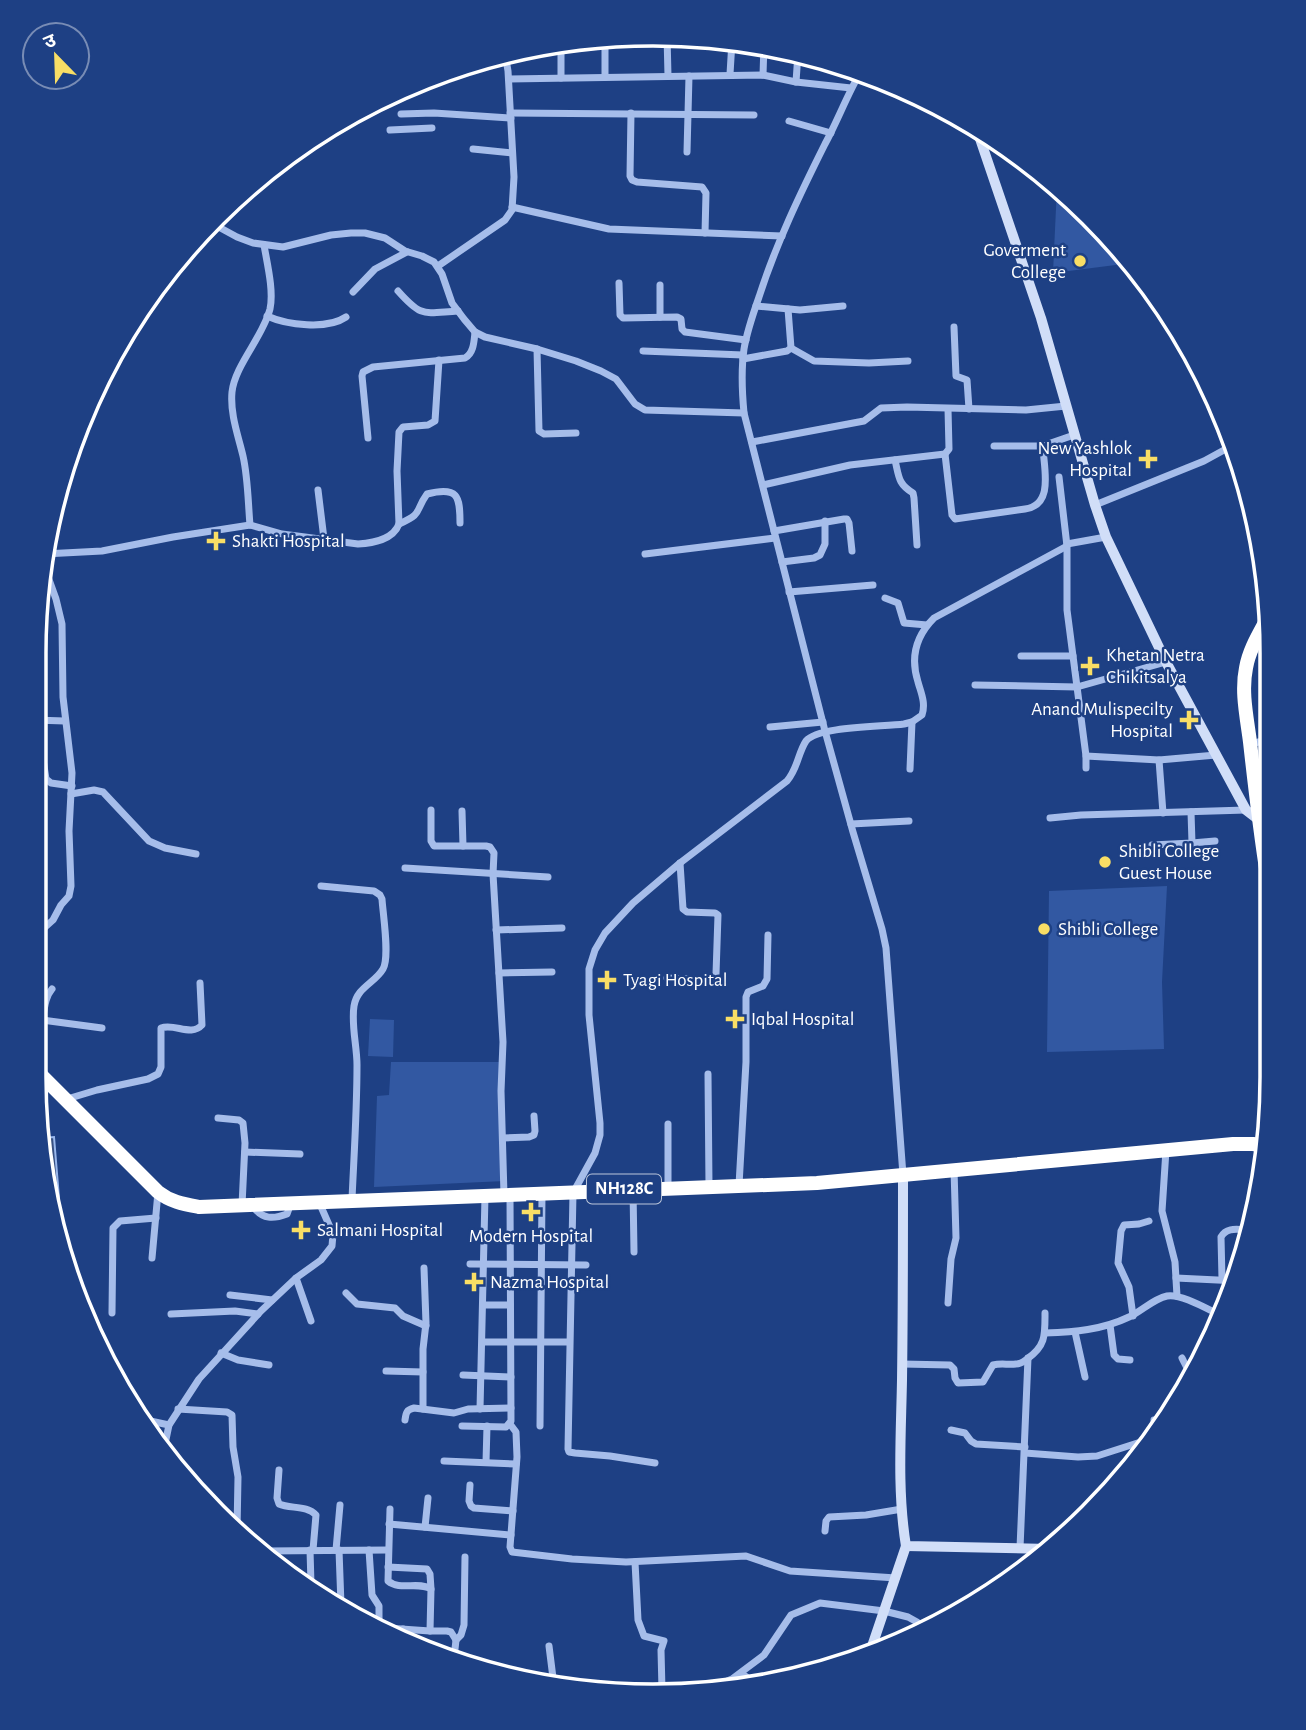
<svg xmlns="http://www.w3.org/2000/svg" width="1306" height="1730" font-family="'Alegreya Sans','Noto Sans Devanagari',sans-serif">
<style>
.green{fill:#3258a2}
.water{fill:#375082;stroke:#99b7ec;stroke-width:2}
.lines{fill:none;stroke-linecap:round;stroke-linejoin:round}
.street{stroke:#a6bdea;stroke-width:7}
.secondary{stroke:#d1def8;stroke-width:10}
.highway{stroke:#fff;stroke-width:14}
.poi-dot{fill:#f9de65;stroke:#1e4084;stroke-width:2.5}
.labels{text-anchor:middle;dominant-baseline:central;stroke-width:5;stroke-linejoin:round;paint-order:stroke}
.shield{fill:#1e4084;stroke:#bcc6da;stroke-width:2}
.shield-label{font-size:18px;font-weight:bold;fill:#fff}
.poi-label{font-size:19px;fill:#fff;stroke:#1e4084;text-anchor:start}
.rim{fill:none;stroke:#fff;stroke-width:3.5}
</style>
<rect width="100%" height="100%" fill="#1e4084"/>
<g class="green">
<polygon points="1057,187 1091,214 1131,263 1053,273"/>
<polygon points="1167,886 1162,982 1164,1049 1047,1052 1049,891"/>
<polygon points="370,1019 394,1020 393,1057 368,1056"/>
<polygon points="391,1062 499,1062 505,1181 374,1187 377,1096 389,1095"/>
</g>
<polygon class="water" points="54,1137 59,1198 49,1199 42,1138"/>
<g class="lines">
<g class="street">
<polyline points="667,35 668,76"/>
<polyline points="605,38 605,77"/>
<polyline points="561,42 561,78"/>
<path d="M861 71C847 95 838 120 825 144 800 194 776 244 759 297 753 314 747 331 744 349 741 370 742 392 744 413L825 731 853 832 882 929 886 948 903 1175"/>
<polyline points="730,74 732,41"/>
<polyline points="763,75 764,44"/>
<polyline points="509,79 763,75 796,82 851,88"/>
<polyline points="796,82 798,53"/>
<polyline points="510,113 754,115"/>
<polyline points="631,113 630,176 632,180 637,182 702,187 706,193 705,233"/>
<polyline points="401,114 434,113 511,118"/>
<polyline points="789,121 831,133"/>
<polyline points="390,130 432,128"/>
<polyline points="473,149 512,153"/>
<polyline points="687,152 689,76"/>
<polyline points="512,207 609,229 782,236"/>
<polyline points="215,225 237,237 253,243 283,247 331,235 351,233 365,233 385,238 405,251 422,256 434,262 442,274 452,303 464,319 475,332 485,337 537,349 576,361 601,371 616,379 635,404 645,410 744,413"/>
<polyline points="438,266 505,220 512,210 514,177 508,71 505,53"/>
<polyline points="619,283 620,315 623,318 677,317 681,319 682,329 685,332 746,340"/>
<polyline points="660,285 660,317"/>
<path d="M398 291C422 318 423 313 458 311"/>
<polyline points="353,292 375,269 407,252"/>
<polyline points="756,306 800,310 843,306"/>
<path d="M267 316C287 325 327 330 346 317"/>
<polyline points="954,327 956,376 967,380 969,409"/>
<polyline points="791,348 814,361 869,363 908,361"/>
<polyline points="537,349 539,431 544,434 576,433"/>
<polyline points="643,351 743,355"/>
<polyline points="743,359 787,351 791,348 788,309"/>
<path d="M368 438 362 376 363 372 373 367 465 358C474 353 474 341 475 332"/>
<polyline points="752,442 864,421 881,408 907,407 1026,410 1066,406"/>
<polyline points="994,446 1045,446"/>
<path d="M945 454 952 515 955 519 1025 509C1054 505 1044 469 1043 448L1048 444 1074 435"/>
<path d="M895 460C899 477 898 484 913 493L914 498 917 545"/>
<polyline points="1059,477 1067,546 1067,610 1086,756"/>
<polyline points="763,485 850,465 945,454 949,449 948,409"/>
<polyline points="318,490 324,539"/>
<polyline points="1095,505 1204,461 1235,444"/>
<path d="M399 524C424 513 414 512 427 494 458 486 460 496 460 523"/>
<path d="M250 525C248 502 248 478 243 456 238 435 230 414 232 392 235 365 263 337 270 309 274 291 267 263 264 245"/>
<polyline points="774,531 844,519 847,519 849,523 852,551"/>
<path d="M44 554 102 551 173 537 250 525 282 534 358 544C373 543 393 540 399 524L397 471 399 432 403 427 428 425 435 421 439 360"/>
<polyline points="645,554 775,538"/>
<polyline points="782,562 814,558 820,555 825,544 825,521"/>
<polyline points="789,592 873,585"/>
<polyline points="885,598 898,603 904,623 927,625"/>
<polyline points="1021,656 1073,656"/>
<polyline points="975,685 1077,687 1166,662"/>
<polyline points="34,720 65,721"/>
<polyline points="37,720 46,779 51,783 72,786"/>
<polyline points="770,727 823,722"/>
<polyline points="1250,744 1267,740"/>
<polyline points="1159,760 1163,813"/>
<polyline points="1086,768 1086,756 1159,760 1216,755"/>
<polyline points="910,769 912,722"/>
<polyline points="71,794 94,790 103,792 149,841 165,848 196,854"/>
<polyline points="431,810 431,841 434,846 486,846 490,847 494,853 493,874 503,1042 501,1091 504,1195"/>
<polyline points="462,811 463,846"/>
<polyline points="1050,818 1081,815 1246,810"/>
<polyline points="851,824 909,821"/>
<polyline points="1192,843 1215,841"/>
<polyline points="1152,845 1192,843 1191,812"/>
<polyline points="405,868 548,877"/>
<path d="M321 886 374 891 380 895 382 899C383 915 390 957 383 969 375 983 357 987 354 1006 351 1025 357 1046 357 1065 357 1110 354 1155 352 1199"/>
<polyline points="496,930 562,928"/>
<polyline points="34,932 43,929 53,920 61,905 69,896 71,886 69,831 72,773 63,697 62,624 56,599 43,563"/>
<polyline points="499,973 552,972"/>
<polyline points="667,978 711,980 715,978 716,974 718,915 715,913 687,912 683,909 680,863"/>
<polyline points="42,1020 102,1028"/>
<path d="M33 1038C47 1028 40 1003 52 989"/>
<polyline points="708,1074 709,1186"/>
<path d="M67 1099 97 1090 148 1079 158 1074 161 1067V1028C175 1023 191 1037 202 1025L200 983"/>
<polyline points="218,1118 239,1120 243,1123 245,1143 242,1205"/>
<polyline points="668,1124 668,1188"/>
<polyline points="503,1138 529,1137 534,1135 535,1131 534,1116"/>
<polyline points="1166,1150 1162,1211 1175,1262 1177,1296"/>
<polyline points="245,1152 300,1154"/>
<polyline points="739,1185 746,1062 746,997 748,992 763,986 767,979 768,935"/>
<polyline points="633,1189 634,1252"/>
<path d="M253 1206C262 1220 274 1219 287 1214L291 1203"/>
<polyline points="152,1258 158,1192"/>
<polyline points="470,1264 586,1265"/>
<polyline points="296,1278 311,1321"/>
<polyline points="1176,1278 1238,1281"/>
<path d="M1222 1279 1221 1237C1227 1226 1239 1230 1251 1230"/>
<polyline points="346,1293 357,1304 395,1308 403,1316 426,1326"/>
<polyline points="230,1295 272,1300"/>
<polyline points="948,1303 951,1259 956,1238 954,1169"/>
<polyline points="483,1305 510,1305"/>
<polyline points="112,1313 113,1228 120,1221 156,1218"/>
<polyline points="171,1314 235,1311 258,1314"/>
<polyline points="1133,1316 1129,1287 1118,1263 1121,1231 1124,1225 1139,1224 1149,1221"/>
<polyline points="1110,1325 1114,1355 1118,1359 1130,1360"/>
<polyline points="1075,1332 1085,1377"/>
<path d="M1045 1333C1074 1332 1102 1330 1129 1317 1142 1311 1153 1299 1167 1296 1180 1293 1209 1310 1222 1316"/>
<polyline points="483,1342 569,1342"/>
<polyline points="221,1353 238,1360 269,1365"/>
<path d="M1182 1358C1186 1365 1187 1373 1196 1373"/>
<path d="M902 1364 950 1365 954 1369 955 1378 958 1383 983 1382 993 1365C1001 1363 1008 1365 1016 1364 1021 1364 1023 1362 1027 1359 1046 1346 1045 1335 1045 1313"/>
<polyline points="386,1371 423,1372"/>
<polyline points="463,1375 511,1377"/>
<polyline points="178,1409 227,1412 232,1415 233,1447 238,1477 237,1531"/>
<polyline points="423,1409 423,1349 426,1323 424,1268"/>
<polyline points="480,1409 485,1196"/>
<polyline points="141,1419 169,1425"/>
<path d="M405 1420C406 1413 406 1410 414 1408L454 1413 468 1409 511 1408"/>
<polyline points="1154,1420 1155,1432"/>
<polyline points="510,1424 516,1432 517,1457 510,1547 512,1552 572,1559 626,1562 746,1556 790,1571 896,1578"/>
<polyline points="462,1426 506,1427 511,1421 510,1195"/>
<polyline points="540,1426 542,1193"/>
<polyline points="951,1430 965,1433 971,1441 976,1444 1025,1447"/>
<polyline points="164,1449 169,1425 199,1379 261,1311 296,1278 321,1260 332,1246 333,1234 319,1202"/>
<polyline points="1025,1453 1078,1457 1097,1456 1150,1439"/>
<polyline points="444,1461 516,1464"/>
<polyline points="486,1462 487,1426"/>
<path d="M655 1463 610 1456 575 1453 569 1452 568 1449 573 1193 595 1153 600 1135V1123L589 1015V969L595 950 605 933 633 903 680 863 787 781C798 768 798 753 806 741 818 726 883 727 904 724L912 722 922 715C926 703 921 693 918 682 910 657 916 636 934 618L1067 546V544L1106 537"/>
<path d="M279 1470 277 1498 279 1504C290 1509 307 1505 316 1515L313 1550"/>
<polyline points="470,1485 469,1501 471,1506 474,1508 513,1511"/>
<path d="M390 1509 388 1581C400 1591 418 1581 431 1589L430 1631"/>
<polyline points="389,1524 511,1535"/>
<polyline points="425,1527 428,1498"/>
<polyline points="825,1531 826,1521 829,1517 866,1515 902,1509"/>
<polyline points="1020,1548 1028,1358"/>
<polyline points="310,1550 311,1584"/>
<polyline points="336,1550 340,1505"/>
<polyline points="339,1550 341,1605"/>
<polyline points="369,1550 372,1595 379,1606 379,1621 383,1627 387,1628 430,1631 447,1631 451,1632 456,1640 454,1658"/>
<polyline points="265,1551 388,1550"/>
<polyline points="635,1562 638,1620 644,1636 664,1641 661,1650 662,1690"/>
<polyline points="388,1567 427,1569 430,1574 431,1589"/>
<polyline points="456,1640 461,1635 464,1625 465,1557"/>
<polyline points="402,1641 403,1629"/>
<polyline points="549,1646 554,1686"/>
<polyline points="741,1673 755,1683"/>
<polyline points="605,1690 620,1689 678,1691 709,1687 723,1683 732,1679 764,1655 791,1615 820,1603 884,1611 908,1617 917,1622 923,1629"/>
</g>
<g class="secondary">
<polyline points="976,127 1041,318 1095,505 1106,537 1166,662 1246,810 1259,820"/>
<path d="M903 1176C903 1244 903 1312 902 1380 901 1435 897 1491 906 1546L1050 1549"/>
<polyline points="869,1655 906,1546"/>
</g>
<g class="highway">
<path d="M1267 875C1260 831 1255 787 1250 742 1247 718 1241 692 1246 668 1249 650 1259 634 1267 619"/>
<path d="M33 1067 158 1192C171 1202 183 1204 199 1207L817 1183 1233 1144H1253L1267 1146"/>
</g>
</g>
<g class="poi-dot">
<circle cx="1080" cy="261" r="7"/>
<path d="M1144.5 448.5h7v7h7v7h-7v7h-7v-7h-7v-7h7z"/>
<path d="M212.5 530.5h7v7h7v7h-7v7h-7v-7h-7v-7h7z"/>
<path d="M1086.5 655.5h7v7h7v7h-7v7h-7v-7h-7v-7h7z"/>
<path d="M1185.5 709.5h7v7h7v7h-7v7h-7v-7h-7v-7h7z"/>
<circle cx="1105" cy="862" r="7"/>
<circle cx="1044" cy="929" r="7"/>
<path d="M603.5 969.5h7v7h7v7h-7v7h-7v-7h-7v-7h7z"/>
<path d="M731.5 1008.5h7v7h7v7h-7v7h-7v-7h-7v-7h7z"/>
<path d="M527.5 1201.5h7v7h7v7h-7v7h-7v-7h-7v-7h7z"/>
<path d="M297.5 1219.5h7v7h7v7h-7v7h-7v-7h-7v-7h7z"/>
<path d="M470.5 1271.5h7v7h7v7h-7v7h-7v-7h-7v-7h7z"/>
</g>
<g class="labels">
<rect class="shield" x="587" y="1174.5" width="74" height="29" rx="5"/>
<g class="shield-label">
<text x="624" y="1189">NH128C</text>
</g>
<g class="poi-label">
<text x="1066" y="250" text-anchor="end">Goverment<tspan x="1066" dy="22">College</tspan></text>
<text x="1132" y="448" text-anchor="end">New Yashlok<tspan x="1132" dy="22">Hospital</tspan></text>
<text x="232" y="541">Shakti Hospital</text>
<text x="1106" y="655">Khetan Netra<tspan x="1106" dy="22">Chikitsalya</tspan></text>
<text x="1173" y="709" text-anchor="end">Anand Mulispecilty<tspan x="1173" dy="22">Hospital</tspan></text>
<text x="1119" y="851">Shibli College<tspan x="1119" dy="22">Guest House</tspan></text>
<text x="1058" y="929">Shibli College</text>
<text x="623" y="980">Tyagi Hospital</text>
<text x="751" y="1019">Iqbal Hospital</text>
<text x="317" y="1230">Salmani Hospital</text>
<text x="531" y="1236" text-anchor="middle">Modern Hospital</text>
<text x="490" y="1282">Nazma Hospital</text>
</g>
</g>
<path d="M0 0H1306V1730H0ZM653 46H653A607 607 0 0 1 1260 653V1077A607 607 0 0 1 653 1684H653A607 607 0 0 1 46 1077V653A607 607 0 0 1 653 46Z" fill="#1e4084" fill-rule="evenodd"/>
<path class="rim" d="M653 46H653A607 607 0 0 1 1260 653V1077A607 607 0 0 1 653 1684H653A607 607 0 0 1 46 1077V653A607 607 0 0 1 653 46Z"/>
<g transform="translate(56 56) rotate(337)"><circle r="33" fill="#1e4084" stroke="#788cb5" stroke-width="2"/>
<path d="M0-5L12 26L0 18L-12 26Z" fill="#f9de65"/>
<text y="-10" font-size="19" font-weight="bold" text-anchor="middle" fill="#ffffff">उ</text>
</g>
</svg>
